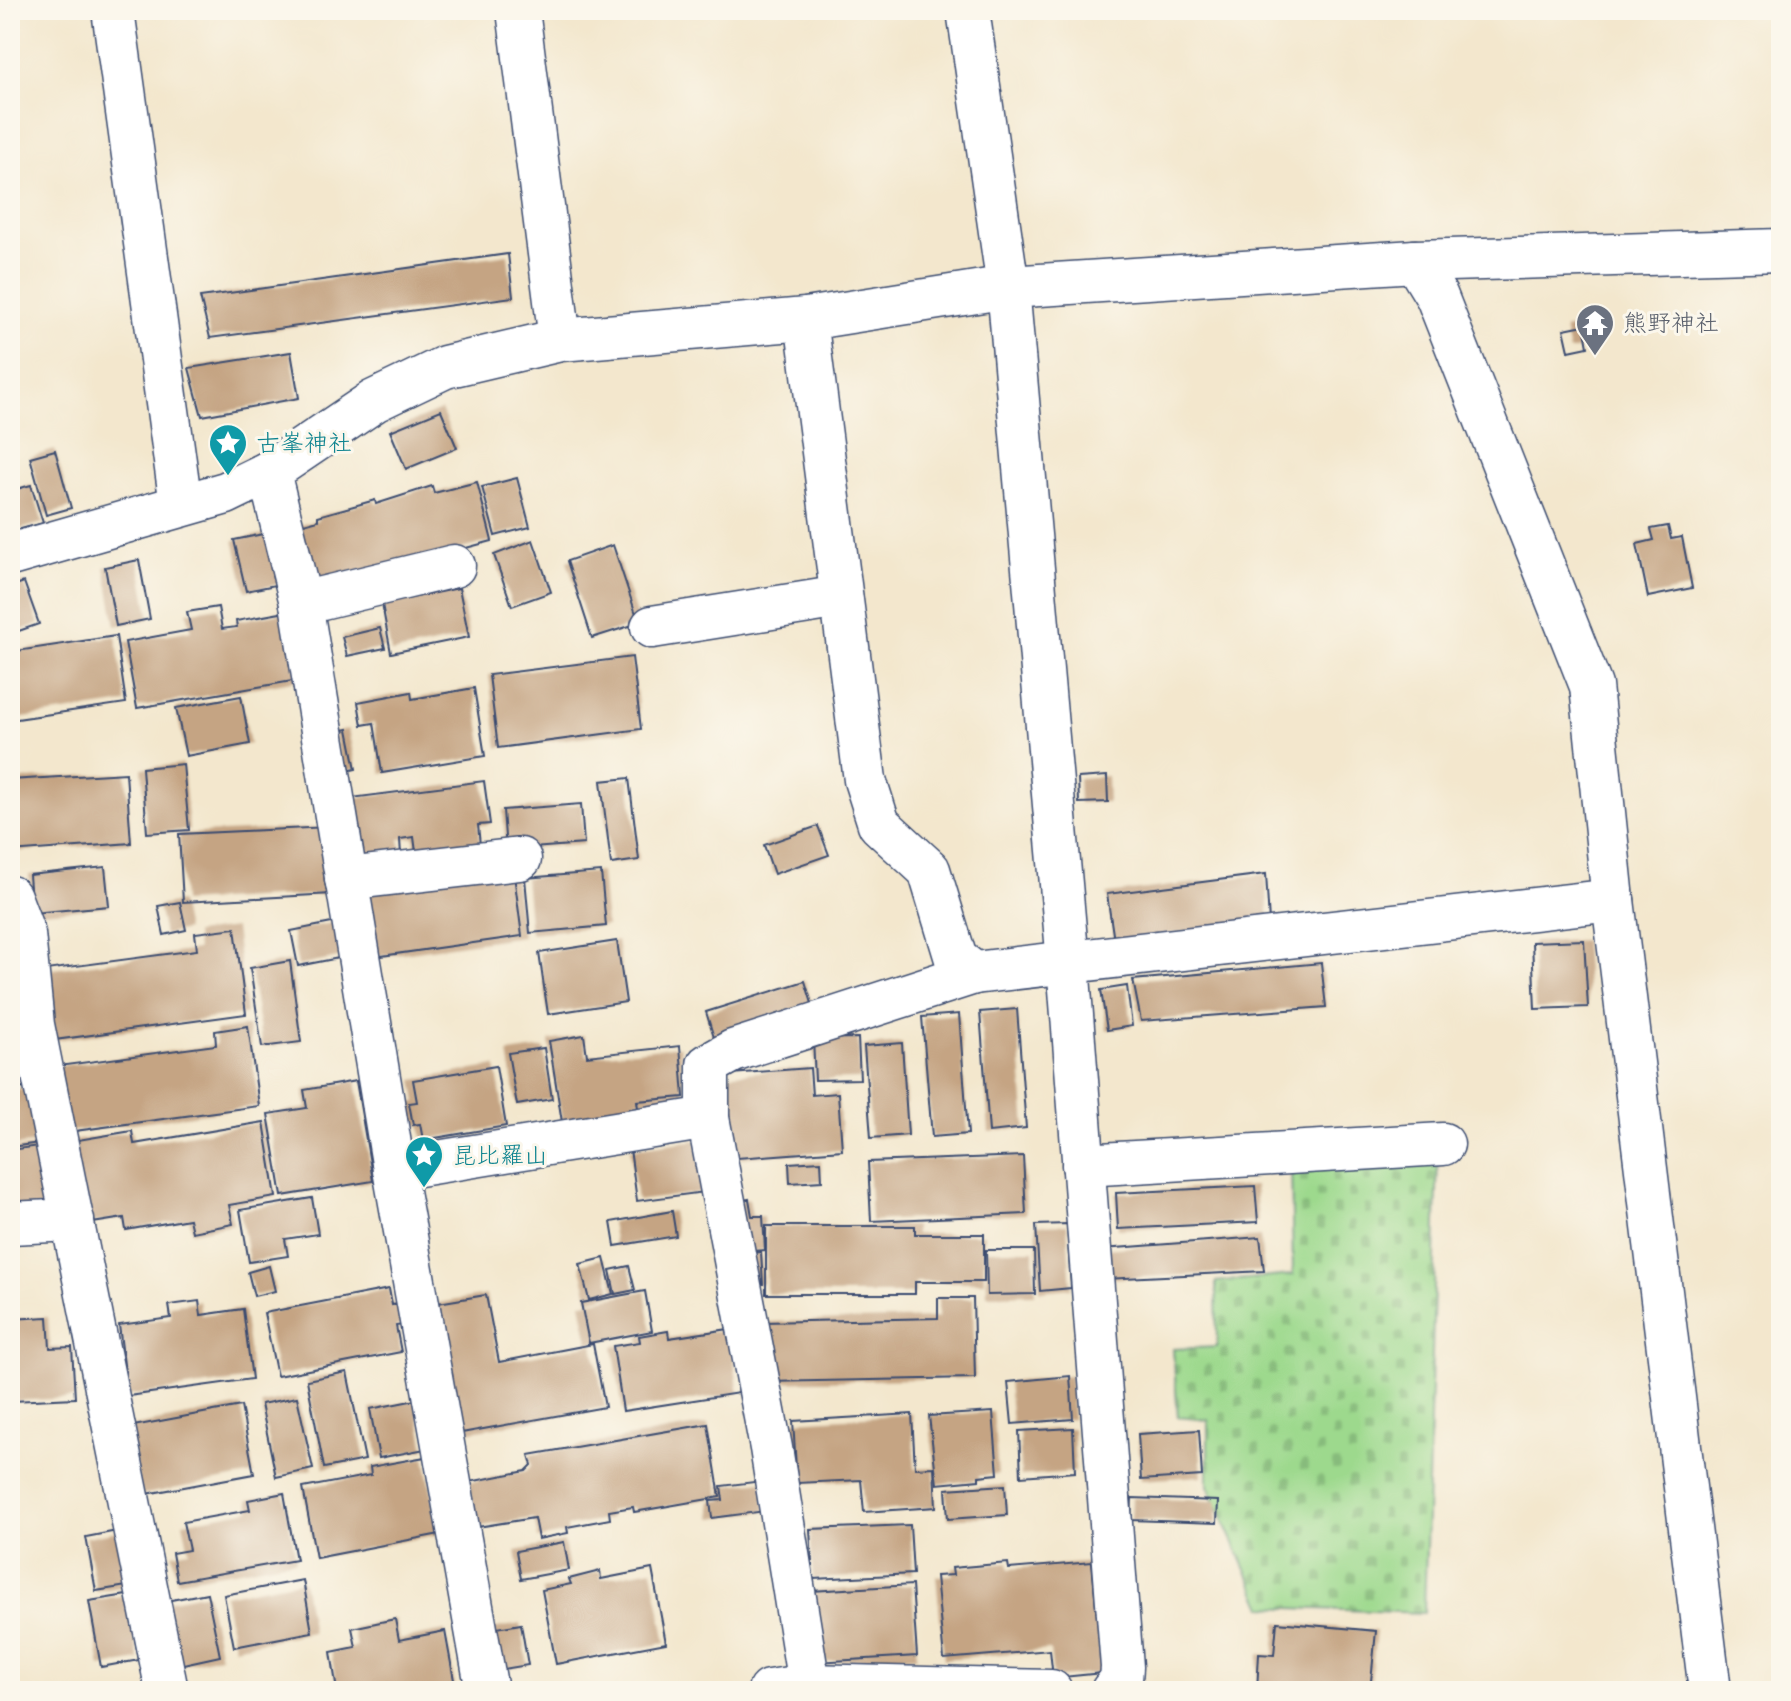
<svg xmlns="http://www.w3.org/2000/svg" width="1791" height="1701" font-family="Sriracha,'Klee One',sans-serif">
<style>
.cemetery{fill:url(#cemetery-stones);stroke:#5c8476;stroke-width:2}
.building{fill:#c5a483}
.lines{fill:none;stroke-linecap:round;stroke-linejoin:round}
.minor-casing{stroke:#3b4b6f;stroke-width:45}
.minor{stroke:#fff;stroke-width:42}
.labels{text-anchor:middle;dominant-baseline:central;stroke-width:6;stroke-linejoin:round;paint-order:stroke}
.worship-label{font-size:24px;fill:#5b616d;stroke:#fbf7ec;text-anchor:start}
.culture-label{font-size:24px;fill:#0d838f;stroke:#fbf7ec;text-anchor:start}
</style>
<defs>
<pattern id="cemetery-stones" width="16" height="16" patternUnits="userSpaceOnUse" patternTransform="scale(2)"><rect width="16" height="16" fill="#9dd98d"/><path d="M2 7V4a2 2 0 0 1 4 0v3zM10 15v-3a2 2 0 0 1 4 0v3z" fill="#87bb7c"/></pattern>
</defs>
<rect width="100%" height="100%" fill="#fbf7ec"/>
<filter id="ink" filterUnits="userSpaceOnUse"><feTurbulence type="fractalNoise" baseFrequency=".0125" numOctaves="2"/><feDisplacementMap in="SourceGraphic" scale="16" xChannelSelector="R" yChannelSelector="G"/><feConvolveMatrix kernelMatrix="1 2 1 2 8 2 1 2 1" color-interpolation-filters="sRGB"/></filter>
<filter id="wash" filterUnits="userSpaceOnUse"><feTurbulence type="fractalNoise" baseFrequency=".006" numOctaves="4" result="noise"/><feDisplacementMap in="SourceGraphic" scale="32" xChannelSelector="R" yChannelSelector="G"/><feGaussianBlur stdDeviation="1.8" result="paint"/><feColorMatrix in="noise" values="0 0 0 0 0 0 0 0 0 0 0 0 0 0 0 0 0 1.4 0 .05"/><feComposite in="paint" operator="in"/></filter>
<g filter="url(#wash)">
<rect width="100%" height="100%" fill="#f3e7cd"/>
<polygon class="cemetery" points="1438,1158 1424,1613 1263,1607 1208,1486 1208,1420 1178,1417 1173,1349 1217,1347 1216,1282 1293,1275 1291,1162"/>
<g id="blocks">
<g class="building">
<polygon points="508,254 513,297 210,338 200,297"/>
<polygon points="1584,325 1588,347 1569,351 1564,329"/>
<polygon points="291,352 299,398 202,416 189,368"/>
<polygon points="441,410 457,448 406,469 390,431"/>
<polygon points="55,450 71,508 46,515 30,457"/>
<polygon points="517,478 530,527 495,536 482,487"/>
<polygon points="477,482 492,541 313,589 297,526 318,520 318,516 375,500 376,504 432,486 434,493"/>
<polygon points="31,485 43,523 10,532 10,491"/>
<polygon points="1668,526 1671,539 1682,537 1692,588 1648,597 1637,544 1654,540 1651,529"/>
<polygon points="268,533 280,584 246,591 234,540"/>
<polygon points="533,540 551,592 512,606 494,555"/>
<polygon points="613,545 639,623 592,638 567,561"/>
<polygon points="139,560 150,619 116,626 105,567"/>
<polygon points="24,582 39,624 10,634 10,587"/>
<polygon points="459,588 469,637 391,653 382,604"/>
<polygon points="218,607 222,629 237,627 236,621 286,612 298,680 137,708 125,642 191,630 187,612"/>
<polygon points="380,628 385,648 347,656 342,637"/>
<polygon points="116,636 126,703 10,720 10,652"/>
<polygon points="632,657 641,729 498,748 489,675"/>
<polygon points="474,688 485,756 382,773 374,723 362,725 358,702 411,692 412,699"/>
<polygon points="241,696 250,744 186,756 176,708"/>
<polygon points="348,729 356,769 342,772 335,732"/>
<polygon points="183,764 189,830 147,833 142,768"/>
<polygon points="126,773 131,843 10,852 10,780"/>
<polygon points="1107,776 1108,802 1079,803 1078,778"/>
<polygon points="629,778 639,860 611,864 601,781"/>
<polygon points="484,781 490,824 478,825 480,845 417,860 414,837 400,839 401,855 359,860 351,798"/>
<polygon points="581,804 584,844 506,850 503,810"/>
<polygon points="818,826 829,855 774,874 764,845"/>
<polygon points="329,827 332,894 183,902 179,834"/>
<polygon points="105,867 109,906 32,913 29,875"/>
<polygon points="513,867 522,936 374,957 365,887"/>
<polygon points="601,872 606,926 530,933 525,878"/>
<polygon points="1266,874 1269,922 1114,941 1107,894"/>
<polygon points="180,902 186,930 164,935 158,906"/>
<polygon points="337,922 344,957 298,966 291,931"/>
<polygon points="235,928 246,1014 47,1041 38,971 197,950 195,933"/>
<polygon points="1584,940 1588,1007 1535,1009 1532,942"/>
<polygon points="617,941 626,1002 548,1014 539,953"/>
<polygon points="290,961 301,1042 262,1047 250,968"/>
<polygon points="1321,963 1326,1007 1141,1021 1133,980"/>
<polygon points="805,981 815,1013 716,1044 706,1012"/>
<polygon points="1127,986 1132,1026 1107,1030 1101,990"/>
<polygon points="1017,1009 1026,1128 989,1132 980,1012"/>
<polygon points="959,1014 968,1134 932,1137 922,1017"/>
<polygon points="248,1026 259,1106 67,1132 58,1066 216,1045 215,1031"/>
<polygon points="584,1035 587,1056 680,1046 684,1097 637,1101 638,1108 562,1122 549,1041"/>
<polygon points="858,1038 860,1079 815,1080 813,1039"/>
<polygon points="902,1043 908,1135 871,1138 864,1046"/>
<polygon points="544,1048 552,1099 517,1105 508,1053"/>
<polygon points="496,1066 506,1126 423,1140 420,1124 413,1125 409,1103 417,1102 413,1080"/>
<polygon points="810,1068 812,1095 838,1093 842,1150 724,1159 718,1075"/>
<polygon points="356,1081 373,1181 282,1196 268,1114 307,1108 304,1090"/>
<polygon points="32,1087 40,1143 10,1147 10,1090"/>
<polygon points="264,1122 276,1197 229,1205 233,1224 192,1232 189,1219 126,1230 124,1218 86,1224 72,1141 132,1131 134,1144"/>
<polygon points="697,1140 705,1192 637,1201 630,1149"/>
<polygon points="38,1146 55,1206 10,1212 10,1150"/>
<polygon points="1023,1156 1026,1214 871,1221 868,1162"/>
<polygon points="821,1161 822,1181 790,1183 789,1163"/>
<polygon points="1255,1186 1258,1222 1118,1229 1116,1193"/>
<polygon points="312,1198 318,1234 285,1239 288,1256 249,1262 240,1210"/>
<polygon points="749,1199 752,1216 763,1216 765,1250 741,1252 732,1202"/>
<polygon points="672,1211 676,1236 615,1246 611,1222"/>
<polygon points="1067,1224 1071,1288 1040,1291 1036,1225"/>
<polygon points="766,1226 915,1226 915,1234 984,1234 984,1282 915,1282 915,1294 766,1294"/>
<polygon points="1260,1237 1264,1271 1105,1279 1103,1249"/>
<polygon points="986,1250 1034,1250 1035,1294 987,1295"/>
<polygon points="761,1252 763,1284 757,1284 747,1253"/>
<polygon points="604,1258 613,1294 589,1300 580,1264"/>
<polygon points="269,1266 275,1291 254,1296 248,1272"/>
<polygon points="629,1266 635,1290 615,1294 610,1270"/>
<polygon points="389,1289 392,1305 404,1303 408,1324 396,1326 401,1352 277,1376 264,1313"/>
<polygon points="645,1291 652,1331 589,1343 581,1303"/>
<polygon points="486,1295 499,1362 593,1344 605,1407 456,1434 432,1304"/>
<polygon points="938,1298 973,1298 975,1378 765,1382 764,1322 938,1318"/>
<polygon points="199,1301 201,1315 243,1309 252,1379 128,1396 119,1325 171,1318 169,1305"/>
<polygon points="48,1317 50,1348 72,1347 75,1398 12,1401 10,1319"/>
<polygon points="729,1329 739,1393 623,1411 613,1346 640,1342 639,1336 668,1331 669,1338"/>
<polygon points="347,1372 365,1460 324,1468 307,1380"/>
<polygon points="1070,1376 1073,1419 1012,1424 1008,1382"/>
<polygon points="297,1397 313,1469 276,1477 261,1404"/>
<polygon points="416,1400 425,1449 379,1458 370,1409"/>
<polygon points="241,1406 254,1474 141,1495 128,1427"/>
<polygon points="993,1412 998,1474 979,1476 979,1480 937,1484 929,1416"/>
<polygon points="912,1414 915,1468 934,1467 936,1507 864,1512 861,1480 797,1483 793,1421"/>
<polygon points="708,1424 720,1497 634,1512 633,1507 609,1511 610,1519 567,1527 568,1533 538,1539 534,1518 477,1527 469,1482 526,1471 532,1465 529,1455"/>
<polygon points="1073,1428 1075,1472 1021,1476 1019,1431"/>
<polygon points="1199,1430 1202,1476 1141,1480 1138,1434"/>
<polygon points="425,1457 440,1534 316,1558 303,1488 371,1475 370,1467"/>
<polygon points="762,1481 766,1511 712,1518 710,1501 723,1500 721,1486"/>
<polygon points="1005,1485 1007,1515 948,1519 946,1489"/>
<polygon points="284,1493 296,1560 177,1581 172,1553 189,1550 183,1522 250,1510 248,1500"/>
<polygon points="1132,1498 1218,1501 1217,1523 1131,1520"/>
<polygon points="910,1525 913,1574 813,1579 810,1529"/>
<polygon points="117,1531 127,1586 96,1591 86,1537"/>
<polygon points="564,1542 569,1570 521,1579 516,1551"/>
<polygon points="1092,1562 1102,1673 1053,1678 1050,1650 944,1659 936,1576 953,1575 952,1568 1008,1563 1009,1569"/>
<polygon points="652,1569 666,1643 556,1664 542,1590 571,1584 569,1579 600,1571 601,1579"/>
<polygon points="303,1580 312,1632 234,1647 224,1595"/>
<polygon points="912,1585 917,1656 816,1662 811,1591"/>
<polygon points="207,1593 220,1656 174,1666 161,1602"/>
<polygon points="127,1595 139,1660 101,1667 89,1601"/>
<polygon points="395,1619 399,1640 445,1631 456,1691 337,1691 331,1652 356,1647 352,1628"/>
<polygon points="1277,1622 1376,1631 1370,1691 1257,1691 1259,1654 1274,1655"/>
<polygon points="521,1624 528,1665 498,1670 491,1629"/>
</g>
</g>
</g>
<g filter="url(#ink)">
<use href="#blocks" fill-opacity="0" stroke="#3b4b6f" stroke-width="2"/>
<g class="lines">
<defs>
<g id="minor">
<polyline points="113,10 181,505"/>
<polyline points="518,10 560,340"/>
<polyline points="968,10 1008,287 1068,963 1122,1667 1121,1680 1112,1691"/>
<polyline points="1415,261 1437,297 1591,686 1613,900 1710,1691"/>
<polyline points="806,319 865,780 879,824 929,870 956,959 974,973 1613,900"/>
<polyline points="269,472 301,603 394,1169 487,1691"/>
<polyline points="10,555 226,493 269,472 374,401 445,367 560,340 806,319 1008,287 1415,261 1781,250"/>
<polyline points="301,603 454,566"/>
<polyline points="652,627 841,597"/>
<polyline points="346,879 520,859"/>
<polyline points="10,897 24,934 33,1025 167,1691"/>
<polyline points="1083,1165 1443,1144"/>
<polyline points="394,1169 708,1118"/>
<polyline points="10,1223 73,1220"/>
<polyline points="809,1685 771,1448 708,1118 708,1065 733,1051 974,973"/>
<polyline points="769,1691 809,1685 1051,1691"/>
</g>
</defs>
<use href="#minor" class="minor-casing"/>
<use href="#minor" class="minor"/>
</g>
</g>
<defs>
<symbol id="temple-pin" viewBox="-11 -11 22 30"><path d="M0 17L-7.5 6A9.5 9.5 0 1 1 7.5 6Z" fill="#6b7280" stroke="#fbf7ec"/><path d="M0-6L5-2H3V0L6.5 2.5H4V6H1.5V3h-3V6H-4V2.5H-6.5L-3 0V-2H-5Z" fill="#fff"/></symbol>
<symbol id="sight-pin" viewBox="-11 -11 22 30"><path d="M0 17L-7.5 6A9.5 9.5 0 1 1 7.5 6Z" fill="#0f9aa8" stroke="#fbf7ec"/><path d="M0-6L1.8-2.2L6-1.7L2.9 1.2L3.7 5.4L0 3.3L-3.7 5.4L-2.9 1.2L-6-1.7L-1.8-2.2Z" fill="#fff"/></symbol>
</defs>
<g fill-rule="evenodd">
<use href="#temple-pin" x="1573" y="301" width="44" height="60"/>
<use href="#sight-pin" x="206" y="421" width="44" height="60"/>
<use href="#sight-pin" x="402" y="1133" width="44" height="60"/>
</g>
<g class="labels">
<g class="worship-label">
<text x="1623" y="323">熊野神社</text>
</g>
<g class="culture-label">
<text x="256" y="443">古峯神社</text>
<text x="452" y="1155">昆比羅山</text>
</g>
</g>
<rect width="1791" height="1701" fill="none" stroke="#fbf7ec" stroke-width="40"/>
</svg>
